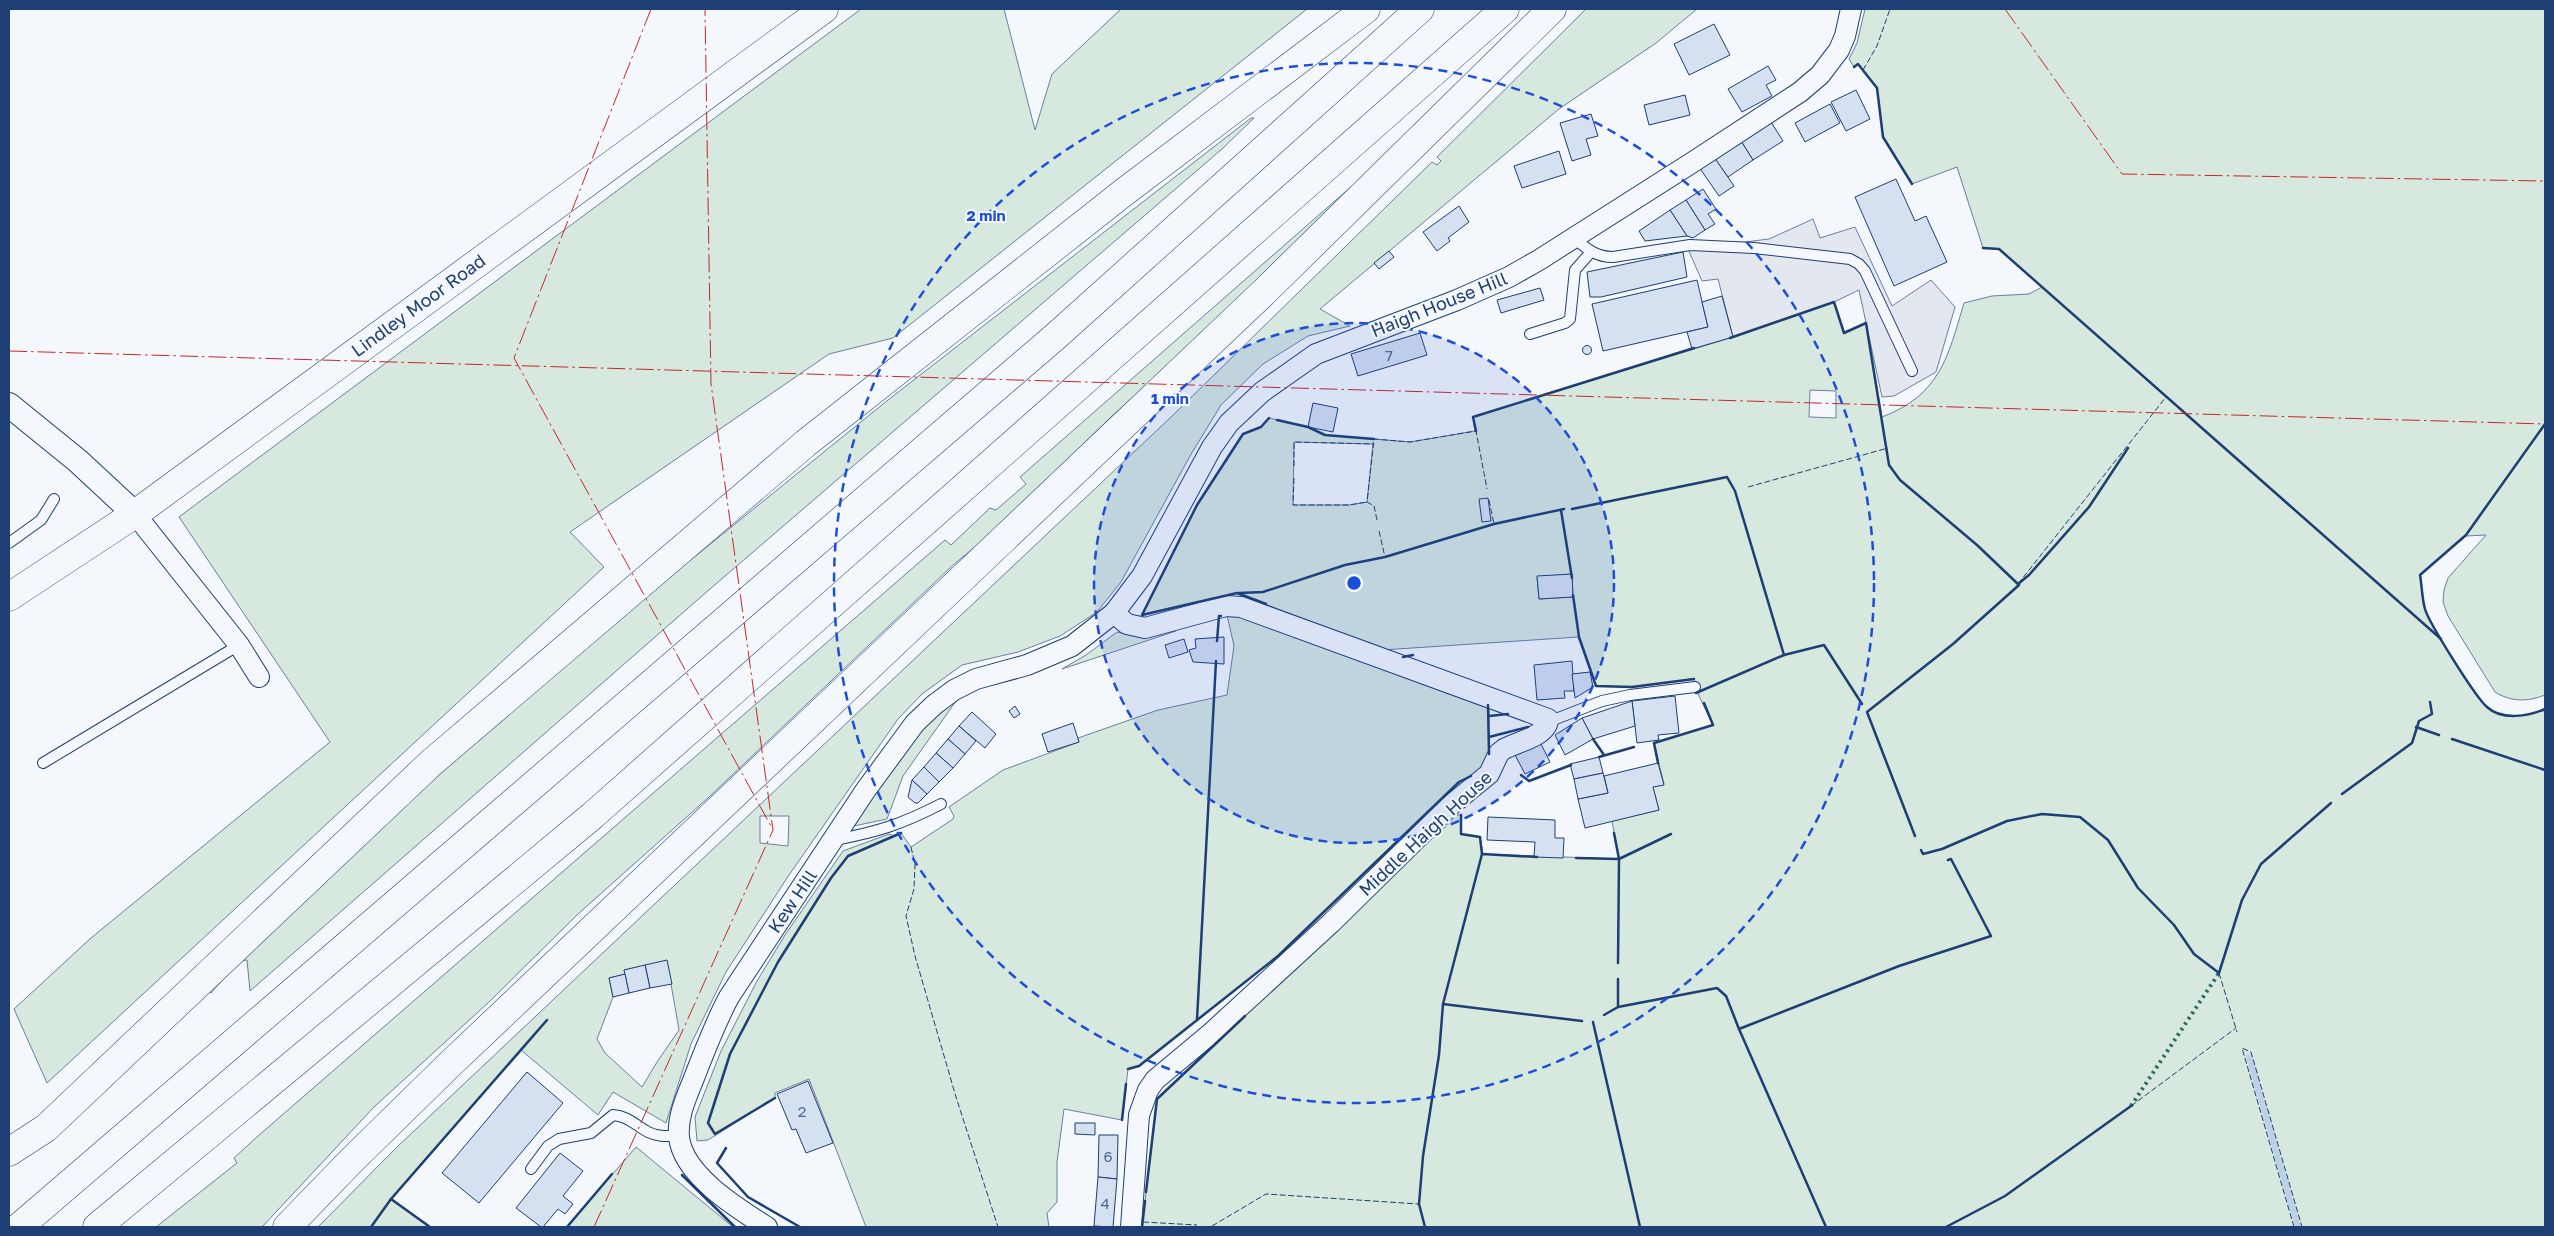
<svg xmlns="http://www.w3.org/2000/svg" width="2554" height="1236" font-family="'Golos Text',sans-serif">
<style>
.green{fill:#d7e8df;stroke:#687fa3;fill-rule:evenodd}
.parking{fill:#e3e8f0;stroke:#687fa3}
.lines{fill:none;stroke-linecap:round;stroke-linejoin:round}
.stream{stroke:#bed0e5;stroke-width:6}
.building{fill:#d5e0f0;stroke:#1d3f73}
.service-casing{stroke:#1d3f73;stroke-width:12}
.minor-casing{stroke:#1d3f73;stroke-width:22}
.tertiary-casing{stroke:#1d3f73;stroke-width:26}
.primary-casing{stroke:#1d3f73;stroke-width:29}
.motorway-casing{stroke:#1d3f73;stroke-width:29}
.service{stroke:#f4f7fb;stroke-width:10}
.minor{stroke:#f4f7fb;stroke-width:20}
.tertiary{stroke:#f4f7fb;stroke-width:24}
.primary{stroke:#f4f7fb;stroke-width:28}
.motorway{stroke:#f4f7fb;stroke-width:28}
.hedge{stroke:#2c6c60;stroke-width:4;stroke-dasharray:2.5 4;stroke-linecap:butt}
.fence{stroke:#1d3f73;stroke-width:1;stroke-dasharray:6 2.5;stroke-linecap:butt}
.wall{stroke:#1d3f73;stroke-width:2.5}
.power{stroke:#c62828;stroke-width:1;stroke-dasharray:18 4 2.5 4;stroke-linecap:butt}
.ring{fill:none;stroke:#1d4ed8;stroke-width:2.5;stroke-dasharray:9 6}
.labels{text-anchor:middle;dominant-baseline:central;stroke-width:4;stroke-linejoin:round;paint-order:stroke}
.number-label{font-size:15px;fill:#4b6792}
.street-label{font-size:18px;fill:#1d3f73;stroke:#f4f7fb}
.centre{fill:#1d4ed8;stroke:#f4f7fb;stroke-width:2.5}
.ring-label{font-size:15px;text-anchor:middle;font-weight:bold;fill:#1d4ed8;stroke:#f4f7fb;stroke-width:4;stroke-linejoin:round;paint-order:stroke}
</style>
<rect width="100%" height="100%" fill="#f4f7fb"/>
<g class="green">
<polygon points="861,9 1004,9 1035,130 1052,74 1121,9 1307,9 893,338 829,354 570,532 604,567 47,1083 14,1009 91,938 330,742 179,517"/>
<path d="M1586 9H1697L1656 43 1559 109 1320 309 1350 326 1308 336 1263 364 1221 405 1190 456 1121 582 1097 612 1060 636 1018 652 962 665 922 694 898 719 789 875 726 972 691 1044 666 1123 613 1092 598 1115 521 1050 392 1199 430 1227H318L396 1148 1170 418 1432 162 1437 165 1441 161 1437 157ZM760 816H789L788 846 760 843ZM667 961 679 1030 657 1062 642 1087 605 1053 597 1039 613 997 609 978 625 974 624 970Z"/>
<path d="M1865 9H2545V695C2527 702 2511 702 2495 692L2448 616 2443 602 2444 590 2448 578 2486 535 2466 536 2420 575C2422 587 2422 599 2425 610 2429 623 2476 698 2487 707 2502 721 2529 716 2545 709V1227H1142L1157 1099 1448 815H1461V834L1480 837 1483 854 1619 859 1612 821 1659 810 1653 787 1664 784 1654 743 1713 725C1706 709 1697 696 1694 679L1632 687 1596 686 1578 637 1382 650 1237 593 1142 615 1197 505 1243 434 1261 427 1269 418 1308 427 1325 435 1410 442 1475 431 1473 417 1733 337 1834 302 1844 332 1866 323 1882 417C1940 395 1948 357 1964 303L1992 296 2029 294 2042 287 1999 249 1983 248 1957 167 1912 184 1883 137 1877 88 1858 64 1854 67 1849 59 1857 43ZM1810 390 1836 391V418L1809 417ZM1294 442 1373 444 1367 502 1349 505H1293ZM1572 574 1573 597 1539 599 1537 577Z"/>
<polygon points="1251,118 1254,118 1222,149 710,589 250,991 247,960 239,961 211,993 203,987 487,732 682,567 888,400"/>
<polygon points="1377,164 1294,249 1110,418 989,535 952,566 709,797 578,914 489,1002 374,1107 262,1227 156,1227 237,1163 234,1158 258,1136 945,540 951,545 990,508 996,510 1026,484 1020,477"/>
<polygon points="1227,615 1243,615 1489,705 1489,755 1483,768 1459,782 1278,956 1139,1066 1128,1069 1122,1120 1064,1109 1057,1162 1057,1202 1047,1213 1049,1227 866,1227 809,1079 775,1093 775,1098 708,1140 697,1141 695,1117 721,1051 757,981 785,935 843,851 889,834 894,836 901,833 911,847 953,819 954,816 949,807 1003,770 1079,742 1078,738 1158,710 1227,695 1234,646"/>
<polygon points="1175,625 1176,631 1062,669 1086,655 1117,632 1128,634"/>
<path d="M956 701 903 776 887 819 854 826C884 782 911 731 956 701Z"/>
<polygon points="636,1147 733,1227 567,1227"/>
</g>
<polygon class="parking" points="1813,219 1820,238 1855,227 1892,306 1931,280 1955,307 1936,372 1894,396 1882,397 1859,290 1834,302 1733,337 1718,279 1702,281 1688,249 1769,239"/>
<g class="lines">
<polyline class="stream" points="2249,1057 2298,1227"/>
</g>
<g class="building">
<polygon points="1714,24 1730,55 1689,75 1674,44"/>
<polygon points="1768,66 1776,80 1766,85 1772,96 1742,112 1728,89"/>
<polygon points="1856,90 1870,119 1846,131 1831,102"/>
<polygon points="1685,95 1690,115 1649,125 1644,105"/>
<polygon points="1830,104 1840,123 1805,142 1795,123"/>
<polygon points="1591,114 1598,136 1586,139 1591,155 1572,161 1560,123"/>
<polygon points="1771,122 1783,141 1753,160 1741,141"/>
<polygon points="1741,141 1753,160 1728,177 1715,159"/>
<polygon points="1559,151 1566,174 1522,188 1514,166"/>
<polygon points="1714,157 1734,186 1719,196 1699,167"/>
<polygon points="1896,179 1915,221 1926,216 1947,262 1894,286 1855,197"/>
<polygon points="1703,189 1716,209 1708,214 1715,224 1705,230 1686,200"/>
<polygon points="1686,200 1705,230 1693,238 1687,236 1670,210"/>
<polygon points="1459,206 1469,222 1448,238 1450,241 1437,251 1423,232"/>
<polygon points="1670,210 1687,236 1645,241 1639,231"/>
<polygon points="1389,251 1394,257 1379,269 1374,263"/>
<polygon points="1683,252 1687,277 1601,297 1590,297 1587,272"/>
<polygon points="1697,280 1708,327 1603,351 1592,304"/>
<polygon points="1540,288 1544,300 1501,313 1497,300"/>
<polygon points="1722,296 1733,337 1692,349 1687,332 1708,327 1702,302"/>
<polygon points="1420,333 1427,355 1358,376 1351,354"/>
<circle cx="1587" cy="350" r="4.5"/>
<polygon points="1313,403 1338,408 1333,432 1308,427"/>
<polygon points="1488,498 1491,521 1482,522 1479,499"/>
<polygon points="1572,574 1573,597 1539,599 1537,576"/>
<polygon points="1224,637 1224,664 1193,662 1189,650 1196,648 1195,639"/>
<polygon points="1184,639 1188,652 1169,658 1165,645"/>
<polygon points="1572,661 1574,691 1564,691 1565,698 1537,700 1534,665"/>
<polygon points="1590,672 1593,687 1575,698 1572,674"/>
<polygon points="1675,696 1679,733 1658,735 1659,740 1637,743 1632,701"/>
<polygon points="1632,701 1635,726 1593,739 1582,718"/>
<polygon points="1015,706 1020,714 1014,718 1009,711"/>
<polygon points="972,712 996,734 985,748 959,726"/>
<polygon points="1582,718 1593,739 1565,755 1555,735"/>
<polygon points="1073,723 1079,742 1048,752 1042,734"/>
<polygon points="959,726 976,741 965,754 948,739"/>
<polygon points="948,739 965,754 953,768 936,753"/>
<polygon points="1539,740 1550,762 1525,774 1514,753"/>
<polygon points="936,753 953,768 939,782 924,767"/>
<polygon points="1599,757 1603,773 1574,779 1570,764"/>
<polygon points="1658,763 1664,785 1653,787 1659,810 1585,828 1578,799 1608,793 1604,776"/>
<polygon points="924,767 939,782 927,794 912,780"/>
<polygon points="1603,773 1608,793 1578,799 1574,779"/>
<polygon points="912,780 927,794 918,803 915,803 908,797"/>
<polygon points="1488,817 1555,820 1555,838 1564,838 1563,858 1534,857 1535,842 1487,840"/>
<polygon points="667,960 672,984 650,988 645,965"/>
<polygon points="645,965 650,988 629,993 624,970"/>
<polygon points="625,974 629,993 613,997 609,978"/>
<polygon points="527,1072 563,1103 479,1203 442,1173"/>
<polygon points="808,1081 833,1143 806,1153 796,1129 792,1130 777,1094"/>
<polygon points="1075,1123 1095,1123 1095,1135 1075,1134"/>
<polygon points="1099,1135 1118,1135 1117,1179 1098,1177"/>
<polygon points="560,1153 583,1171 563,1196 573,1204 565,1214 558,1209 543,1227 541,1227 516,1208"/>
<polygon points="1098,1177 1117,1179 1113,1227 1094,1226"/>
</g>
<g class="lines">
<defs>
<g id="service">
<path d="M1574 238C1587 249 1596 257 1613 257L1690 245 1754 248 1850 259 1859 264 1865 271 1912 371"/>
<polyline points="1530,334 1565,323 1570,319 1575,270 1591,252"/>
<polyline points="9,543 41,520 54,499"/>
<polyline points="1548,722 1602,701 1630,695 1695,687"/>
<polyline points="43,763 239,645"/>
<path d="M834 840C878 832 902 824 941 804"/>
<path d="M531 1169 548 1146 559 1139 591 1133 613 1115C628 1116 635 1125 648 1132 658 1137 668 1136 679 1136"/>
</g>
<g id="minor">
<polyline points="135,514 239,645 259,677"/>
<path d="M1114 613 1127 624 1145 628 1226 606 1241 607 1548 719C1548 736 1517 742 1504 749L1499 753 1489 774 1451 805 1331 923 1210 1034 1155 1080 1148 1090 1139 1115 1131 1227"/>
<path d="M767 1227C737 1208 683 1175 679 1137 677 1116 687 1096 694 1078 705 1050 715 1023 729 997L865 791 915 723 934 705 954 690 976 679 1027 665 1072 646 1114 613 1142 576 1212 447 1229 423 1262 392 1316 354 1457 300 1509 277 1539 260 1693 162 1800 92 1820 75 1839 50 1845 36 1851 9"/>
</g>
<polyline id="tertiary" points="9,405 78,461 135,514"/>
<polyline id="primary" points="9,597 135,514 824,9"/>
<g id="motorway">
<polyline points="9,1152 46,1128 431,763 806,443 1123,193 1366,9"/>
<polyline points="19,1227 1056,336 1420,9"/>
<polyline points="97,1227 592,816 1505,9"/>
<polyline points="287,1227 352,1160 448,1066 1264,292 1552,9"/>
</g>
</defs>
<use href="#service" class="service-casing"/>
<use href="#minor" class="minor-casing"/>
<use href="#tertiary" class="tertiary-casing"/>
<use href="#primary" class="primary-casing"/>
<use href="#motorway" class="motorway-casing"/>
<use href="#service" class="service"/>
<use href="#minor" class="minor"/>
<use href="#tertiary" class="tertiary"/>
<use href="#primary" class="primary"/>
<use href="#motorway" class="motorway"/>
<polyline class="hedge" points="2131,1106 2219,973"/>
<g class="fence">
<polyline points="1863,70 1877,46 1890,9"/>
<polyline points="1294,466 1294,442 1373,444"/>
<polyline points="1294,478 1293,505 1349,505 1367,502"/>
<polyline points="1748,487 1888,448"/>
<polyline points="1489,500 1494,524"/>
<polyline points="1377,520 1374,506 1367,502 1374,439 1410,442 1476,431 1487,489"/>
<polyline points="1379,531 1385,557"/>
<polyline points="2018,584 2166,397"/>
<polyline points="911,847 915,864 914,889 906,916 915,956 956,1097 998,1227"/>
<polyline points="2219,973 2237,1032"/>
<polyline points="2131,1106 2236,1028"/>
<polyline points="1143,1222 1197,1225"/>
<polyline points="1212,1226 1266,1194 1419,1204"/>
<polyline points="2294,1227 2242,1048 2251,1052 2302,1227"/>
</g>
<g class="wall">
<polyline points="1854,67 1858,64 1877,88 1883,137 1912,184"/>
<polyline points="1983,248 1999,249 2441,639"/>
<polyline points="1730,338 1834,302 1844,333 1866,323 1889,465 1900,480 1977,545 2019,585 1953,644 1867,712 1915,836"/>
<polyline points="1277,420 1308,427 1325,435 1374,439"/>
<path d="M2545 424 2466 535 2420 575C2422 586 2422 599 2425 609 2429 623 2476 698 2487 707 2502 721 2529 716 2545 709"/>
<polyline points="1476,431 1473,417 1694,348"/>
<polyline points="1572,509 1727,477 1735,491 1784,655"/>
<polyline points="1561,510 1572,578"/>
<polyline points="2018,584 2029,575 2089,507 2128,448"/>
<polyline points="1239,593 1263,592 1345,565 1385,557 1494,524 1564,509"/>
<polyline points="1573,595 1579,637 1596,686 1632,687 1694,679"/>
<polyline points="1266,604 1237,593 1142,615 1197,505 1243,434 1261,427 1269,418"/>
<polyline points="1217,641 1219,616 1221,616"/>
<polyline points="1403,657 1413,655"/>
<polyline points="1696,693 1784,655 1824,645 1862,704"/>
<polyline points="1488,705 1489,754"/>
<polyline points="1489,716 1508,714"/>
<polyline points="2416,727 2439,735"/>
<polyline points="1489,737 1528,727"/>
<polyline points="1593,739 1604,755"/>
<polyline points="2452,739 2545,770"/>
<polyline points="1599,757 1634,747"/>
<polyline points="1658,763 1654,743 1713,725 1704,703"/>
<polyline points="1521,775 1529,781 1571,765"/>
<polyline points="2342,794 2412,743 2419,721 2432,714 2430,702"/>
<polyline points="1461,815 1461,834 1480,837 1482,854"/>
<polyline points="1614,833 1619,859 1618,963"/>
<polyline points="1921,850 1923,854 1942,849 2007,821 2042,814 2080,817 2108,840 2138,888 2174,925 2194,954 2219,973 2242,900 2261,864 2331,803"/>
<polyline points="1537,857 1482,854 1443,1004 1582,1021"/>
<polyline points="1576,858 1619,859 1671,834"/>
<polyline points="1618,1007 1618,979"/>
<polyline points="1604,1015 1618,1007 1717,988 1726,996 1739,1029"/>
<polyline points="1197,1020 1216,661"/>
<polyline points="1593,1022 1640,1227"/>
<polyline points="1128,1069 1139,1066 1278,956 1459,782 1471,776"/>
<polyline points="775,1098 715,1134 708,1123 730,1054 778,962 831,878 848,856 901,833"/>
<polyline points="1122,1120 1126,1084"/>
<polyline points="726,1148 717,1163 748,1197 800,1227"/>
<polyline points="682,1175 735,1227"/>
<polyline points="1146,1192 1157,1099 1245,1016"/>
<polyline points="391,1199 430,1227"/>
<polyline points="371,1227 391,1199 547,1020"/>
<polyline points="567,1227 612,1174"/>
<polyline points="1142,1227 1145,1201"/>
<polyline points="1425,1227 1419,1204 1423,1156 1439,1055 1443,1004"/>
<polyline points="1826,1227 1739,1029 1899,966 1991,936 1951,859 1948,860"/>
<polyline points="1946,1227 2005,1196 2131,1106"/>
</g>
<g class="power">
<polyline points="651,9 514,358 772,828"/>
<polyline points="2005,9 2122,174 2545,181"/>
<polyline points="9,351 2545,424"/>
<polyline points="594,1227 773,830 711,384 705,9"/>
</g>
</g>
<circle cx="1354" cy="583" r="260" fill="#1d4ed8" fill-opacity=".12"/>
<g class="ring">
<circle cx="1354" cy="583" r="260"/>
<circle cx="1354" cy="583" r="520"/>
</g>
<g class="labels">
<g class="number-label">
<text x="1389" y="355">7</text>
<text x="802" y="1111">2</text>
<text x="1108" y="1156">6</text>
<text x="1105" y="1203">4</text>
</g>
<g class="street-label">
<text transform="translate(1439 304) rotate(-22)">Haigh House Hill</text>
<text transform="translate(418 305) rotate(-36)">Lindley Moor Road</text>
<text transform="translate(1425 833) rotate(-43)">Middle Haigh House</text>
<text transform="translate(792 901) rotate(-56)">Kew Hill</text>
</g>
</g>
<circle cx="1354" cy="583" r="8" class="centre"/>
<g class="ring-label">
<text x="986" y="221">2 min</text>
<text x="1170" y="404">1 min</text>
</g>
<rect width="2554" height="1236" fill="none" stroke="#1d3f73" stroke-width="20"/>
</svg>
